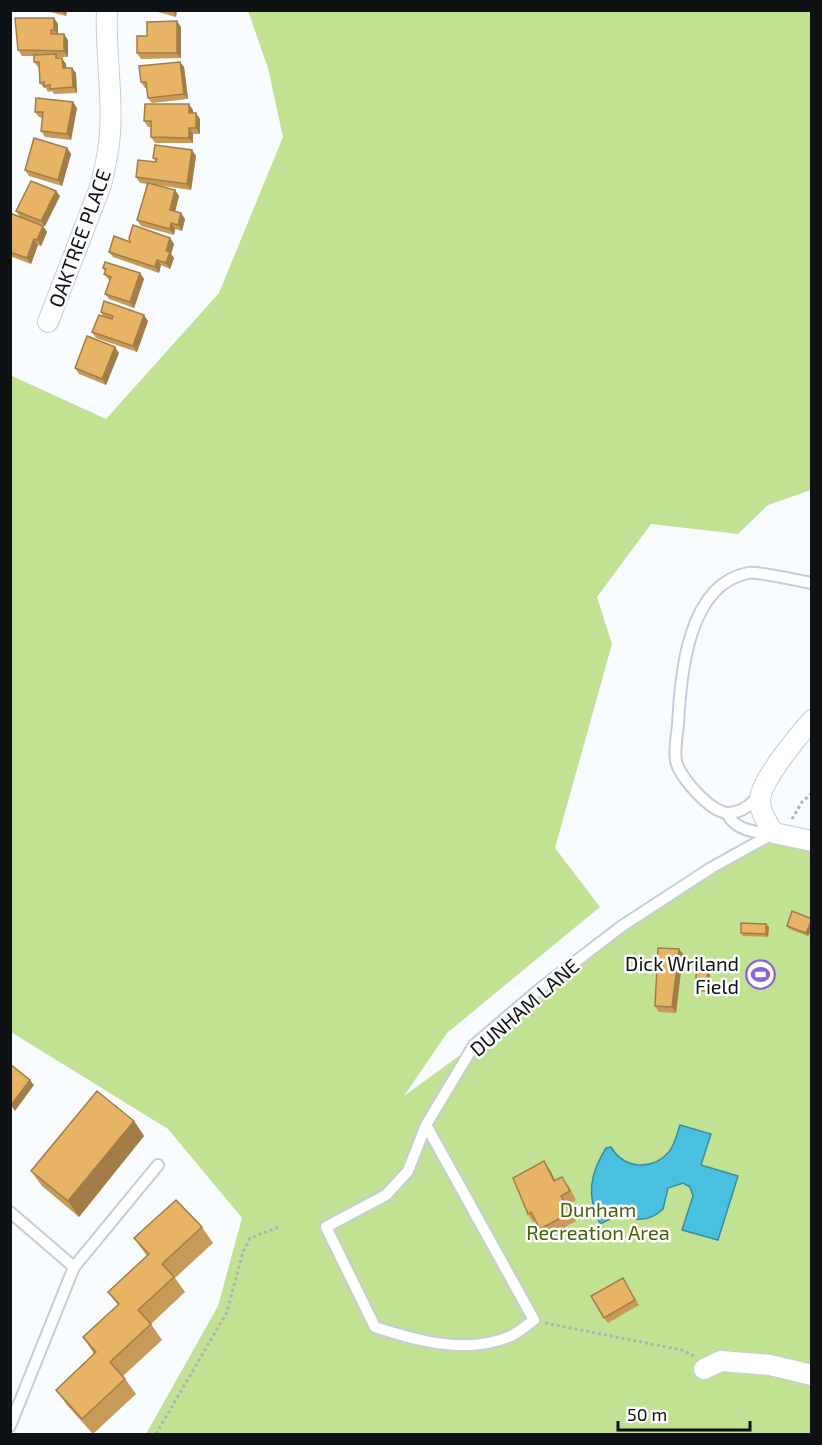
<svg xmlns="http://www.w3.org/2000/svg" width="822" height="1445" font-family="'Exo 2',sans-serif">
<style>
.green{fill:#c1e193}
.water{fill:#49c0df;stroke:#388ca2;stroke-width:1.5}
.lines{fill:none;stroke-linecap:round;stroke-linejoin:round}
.lane-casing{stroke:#c5ced7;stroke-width:14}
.street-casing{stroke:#c5ced7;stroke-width:22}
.path{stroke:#afb2b5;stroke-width:3;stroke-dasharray:3 3;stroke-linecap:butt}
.lane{stroke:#fff;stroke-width:10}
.street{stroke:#fff;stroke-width:20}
.wall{fill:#c79a57}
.shaded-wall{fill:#a27d47}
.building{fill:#e7b365;stroke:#a27d47;stroke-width:1.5}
.labels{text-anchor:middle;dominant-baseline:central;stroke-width:5;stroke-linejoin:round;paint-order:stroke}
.street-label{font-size:20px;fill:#0f1215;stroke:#fff}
.poi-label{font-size:20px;fill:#0f1215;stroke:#fff;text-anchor:end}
.park-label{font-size:20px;fill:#476206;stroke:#fff}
</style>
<rect width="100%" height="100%" fill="#f8fbff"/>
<polygon class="green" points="248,11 811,11 811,490 768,505 738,534 651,524 597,597 612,644 555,848 600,907 447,1033 404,1096 474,1045 622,926 774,833 811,841 811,1434 146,1434 218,1306 242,1218 168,1129 11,1032 10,375 106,419 219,293 283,137 268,68"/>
<path class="water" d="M680 1125 711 1134 701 1165 738 1176 718 1240 682 1230 693 1196 690 1187 683 1183 668 1188 663 1209C650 1222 636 1222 620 1214L600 1224C586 1195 590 1174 606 1148L611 1147C624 1169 652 1171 669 1152 675 1144 677 1134 680 1125Z"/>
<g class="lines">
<defs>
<g id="lane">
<path d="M760 795C751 804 743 812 729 813 712 814 679 777 676 761 674 750 677 735 678 724 681 675 687 585 748 573 759 571 798 581 812 583"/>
<path d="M727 813C735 831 757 833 774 833"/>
<path d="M426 1125 534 1320C527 1325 519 1332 511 1336 468 1355 417 1341 375 1327L326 1227 386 1195 408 1171 426 1125 474 1045 541 988 622 926 711 868 774 833"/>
<polyline points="10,1212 74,1267"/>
<polyline points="10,1426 74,1267 158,1165"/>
</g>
<g id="street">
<path d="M48 322 101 185C105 168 109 151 110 133 113 92 105 52 107 10"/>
<path d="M812 720C798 736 766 775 761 794 757 809 767 822 774 833L812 841"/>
<polyline points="704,1369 721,1361 770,1365 812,1375"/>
</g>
</defs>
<use href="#lane" class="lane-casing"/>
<use href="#street" class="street-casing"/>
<g class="path">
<polyline points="792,819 802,802 812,793"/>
<polyline points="545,1323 682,1350 694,1356"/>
<polyline points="156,1434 227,1312 243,1252 250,1238 279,1227"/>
</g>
<use href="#lane" class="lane"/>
<use href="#street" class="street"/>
</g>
<g class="wall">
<polygon points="42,10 67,10 66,16"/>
<polygon points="151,10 177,10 176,17"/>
<polygon points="54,18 58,24 58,34 68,40 68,57 58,57 66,64 66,68 72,68 76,73 77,93 54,94 52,91 48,92 46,88 44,88 40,83 39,68 34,62 34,56 22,56 18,50"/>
<polygon points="181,27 181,58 141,59 137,53 147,36"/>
<polygon points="180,62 184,67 188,99 152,103 148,98 147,88 145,88 141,82"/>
<polygon points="77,108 71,140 45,137 41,131 43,118 39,117 35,112"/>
<polygon points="193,110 193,113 200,119 200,134 193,134 193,143 155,143 151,137 151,127 148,127 144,121"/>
<polygon points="67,148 71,154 62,186 29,176 25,170"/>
<polygon points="192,150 196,156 191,190 156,185 175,190 179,196 175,211 185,219 182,231 175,229 174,235 141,226 137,220 147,184 140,183 136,177 156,162 153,158"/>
<polygon points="60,196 45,226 20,217 16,211"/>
<polygon points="10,213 43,226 47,232 41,246 38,245 31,264 10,256"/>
<polygon points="170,238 174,244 171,254 174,258 170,269 161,265 159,273 113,257 109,252 130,242"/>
<polygon points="103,268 140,273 144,279 134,308 109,299 105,294 110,281 104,274 105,271"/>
<polygon points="101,312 148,321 137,352 96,338 92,332 103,316"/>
<polygon points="119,353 106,385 79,374 75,368"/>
<polygon points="812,919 812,929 808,936 789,929 787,926"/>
<polygon points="769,927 768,937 743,936 741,933"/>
<polygon points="683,954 676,1013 659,1012 655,1006"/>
<polygon points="710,967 709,992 697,992 695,989"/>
<polygon points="134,1121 144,1136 79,1217 42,1186 31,1171"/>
<polygon points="550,1170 555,1181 568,1185 576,1200 567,1205 576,1221 546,1238 536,1221 533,1222 528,1214"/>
<polygon points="202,1227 213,1243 175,1278 185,1292 151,1324 162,1340 123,1376 136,1394 93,1434 67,1405 56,1390 94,1354 83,1337 118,1305 108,1292 147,1256 134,1238"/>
<polygon points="623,1278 639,1305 608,1323 604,1318"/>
</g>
<g class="shaded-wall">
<polygon points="67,10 66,16 62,11"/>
<polygon points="172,10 177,10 176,17"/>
<polygon points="54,18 58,24 58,36 54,30"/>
<polygon points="177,21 181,27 181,58 177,53"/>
<polygon points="64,34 68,40 68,57 64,51"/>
<polygon points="62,58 66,64 67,74 63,68"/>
<polygon points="180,62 184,67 188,99 184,94"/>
<polygon points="72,68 76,73 77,93 73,87"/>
<polygon points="73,102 77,108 71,140 67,134"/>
<polygon points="189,104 193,110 193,119 189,113"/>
<polygon points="196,113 200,119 200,134 196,128"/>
<polygon points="189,128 193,134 193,143 189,138"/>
<polygon points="67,148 71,154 62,186 58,180"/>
<polygon points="192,150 196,156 191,190 187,184"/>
<polygon points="175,190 179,196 174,216 170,210"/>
<polygon points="56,191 60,196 45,226 41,221"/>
<polygon points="181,213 185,219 182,231 178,225"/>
<polygon points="171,223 175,229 174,235 170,229"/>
<polygon points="43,226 47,232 41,246 37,240"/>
<polygon points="170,238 174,244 171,254 174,258 170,269 166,263 166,251"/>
<polygon points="34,239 38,245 31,264 27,258"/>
<polygon points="157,260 161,265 159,273 155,267"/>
<polygon points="140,273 144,279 134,308 130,302"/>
<polygon points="144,315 148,321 137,352 133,346"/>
<polygon points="115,347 119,353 106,385 102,379"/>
<polygon points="812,920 812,929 808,936 806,933"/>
<polygon points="766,924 769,927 768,937 766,934"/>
<polygon points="679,949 683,954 676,1013 672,1007"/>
<polygon points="708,964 710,967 709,992 707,989"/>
<polygon points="30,1080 34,1085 15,1111 11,1105"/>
<polygon points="134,1121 144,1136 79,1217 68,1201"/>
<polygon points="544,1161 550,1170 560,1190 554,1181"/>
<polygon points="561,1196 567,1205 576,1221 570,1213"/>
</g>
<g class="building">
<polygon points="15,18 54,18 54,30 51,30 51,34 64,34 64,51 18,50"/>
<polygon points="177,21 177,53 137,53 137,36 147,36 147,22"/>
<polygon points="56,54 56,58 62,58 63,68 72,68 73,87 50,89 50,85 44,86 44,82 40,83 39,62 34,62 34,55"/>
<polygon points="180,62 184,94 148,98 146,82 141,82 139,66"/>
<polygon points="36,98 73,102 67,134 41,131 43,112 35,112"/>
<polygon points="145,104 189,104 189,113 196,113 196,128 189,128 189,138 151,137 151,121 144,121"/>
<polygon points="34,138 67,148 58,180 25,170"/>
<polygon points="155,145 192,150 187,184 136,177 138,160 156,162 157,159 153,158"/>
<polygon points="31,181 56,191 41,221 16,211"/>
<polygon points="148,183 175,190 170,210 181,213 178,225 171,223 170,229 137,220"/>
<polygon points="10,213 43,226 37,240 34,239 27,258 10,252"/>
<polygon points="133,225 170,238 166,251 170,252 166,263 157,260 155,267 109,252 114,236 130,242 129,238"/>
<polygon points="105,262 140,273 130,302 105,294 111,277 104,274 106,269 103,268"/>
<polygon points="104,301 144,315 133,346 92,332 99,315 112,319 113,316 101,312"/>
<polygon points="87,336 115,347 102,379 75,368"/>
<polygon points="792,911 812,919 806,933 787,926"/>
<polygon points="741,923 766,924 766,934 741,933"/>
<polygon points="658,948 679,949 672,1007 655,1006"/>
<polygon points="697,964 708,964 707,989 695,989"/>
<polygon points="10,1064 30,1080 11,1105 10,1105"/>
<polygon points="97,1091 134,1121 68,1201 31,1171"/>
<polygon points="544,1161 554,1181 562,1177 570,1191 561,1196 570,1213 540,1229 531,1212 528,1214 513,1178"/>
<polygon points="176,1200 202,1227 162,1264 174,1277 138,1310 151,1324 110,1362 125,1379 82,1419 56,1390 96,1352 83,1337 119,1304 108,1292 149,1254 134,1238"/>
<polygon points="623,1278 635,1300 604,1318 591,1296"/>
</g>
<defs>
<symbol id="stadium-ring" viewBox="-11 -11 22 22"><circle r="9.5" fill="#fff" stroke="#8c61db" stroke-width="1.5"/><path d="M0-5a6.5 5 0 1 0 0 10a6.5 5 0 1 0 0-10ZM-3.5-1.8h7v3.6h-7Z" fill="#8c61db"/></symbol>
</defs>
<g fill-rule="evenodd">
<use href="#stadium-ring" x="744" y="958" width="33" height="33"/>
</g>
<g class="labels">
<g class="street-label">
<text transform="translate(79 238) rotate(-70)">OAKTREE PLACE</text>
<text transform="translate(524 1007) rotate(-41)">DUNHAM LANE</text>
</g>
<g class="poi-label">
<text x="739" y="963">Dick Wriland<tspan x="739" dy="23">Field</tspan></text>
</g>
<g class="park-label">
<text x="598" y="1209">Dunham<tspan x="598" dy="23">Recreation Area</tspan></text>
</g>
</g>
<rect width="822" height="1445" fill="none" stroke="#0f1215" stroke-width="24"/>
<path d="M618 1421v9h132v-9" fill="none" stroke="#0f1215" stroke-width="3"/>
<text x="627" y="1421" font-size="18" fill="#0f1215" stroke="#ffffff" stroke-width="4.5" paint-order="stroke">50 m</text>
</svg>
